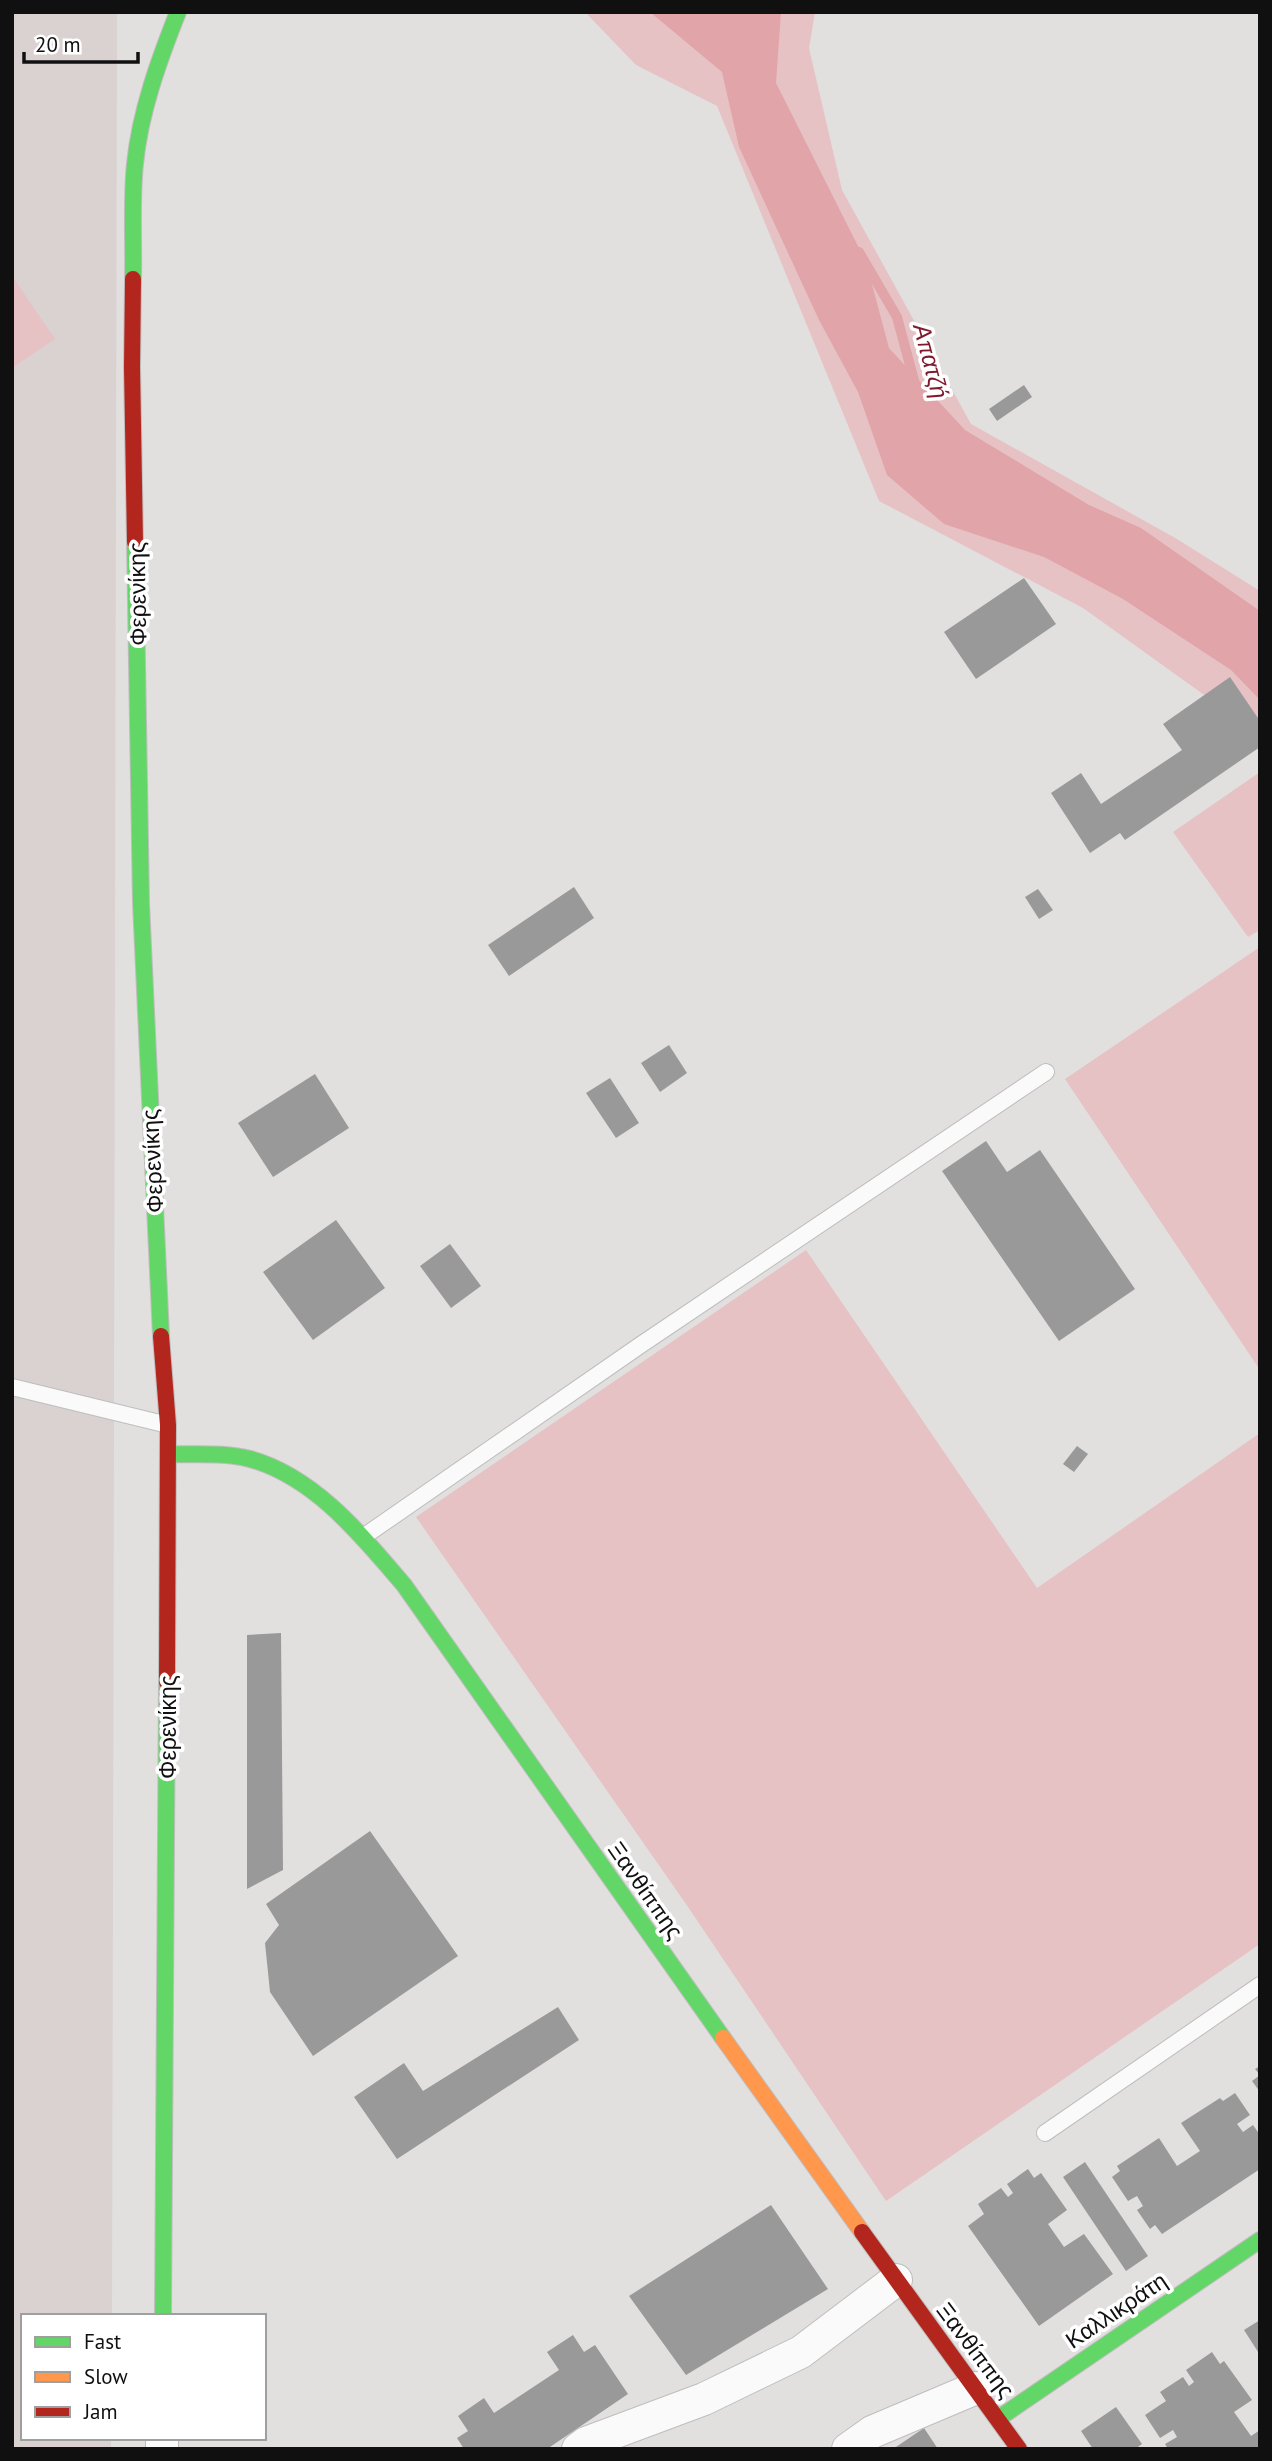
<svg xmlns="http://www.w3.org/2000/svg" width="1272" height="2461" font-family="'PT Sans',sans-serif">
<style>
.built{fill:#dad1d1}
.green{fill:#e6c2c5}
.water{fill:#e1a4a9}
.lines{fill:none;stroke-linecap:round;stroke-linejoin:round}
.stream{stroke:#e1a4a9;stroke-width:10}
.building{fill:#9a9999}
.lane-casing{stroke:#bfbdbd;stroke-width:18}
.street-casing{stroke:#bfbdbd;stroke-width:34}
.fast-casing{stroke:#bfbdbd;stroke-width:18}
.slow-casing{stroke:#bfbdbd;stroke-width:18}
.jam-casing{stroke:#bfbdbd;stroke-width:18}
.lane{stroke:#fbfafa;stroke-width:16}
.street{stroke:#fbfafa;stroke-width:32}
.fast{stroke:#63d668;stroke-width:16}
.slow{stroke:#ff974d;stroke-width:16}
.jam{stroke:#b3261e;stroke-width:16}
.labels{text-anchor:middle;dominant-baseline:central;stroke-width:7;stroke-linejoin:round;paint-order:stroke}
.street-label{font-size:23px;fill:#111010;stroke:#fff}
.water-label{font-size:24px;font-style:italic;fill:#7e192e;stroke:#fff}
</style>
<rect width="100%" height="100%" fill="#e2dfdf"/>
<polygon class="built" points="12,12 117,12 112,2316 23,2316 23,2438 111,2438 111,2449 12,2449"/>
<g class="green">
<polygon points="585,12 815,12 809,48 842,190 971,424 1177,539 1260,591 1260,735 1083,608 879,501 717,106 636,65"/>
<polygon points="12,276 55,339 12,368"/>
<polygon points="1260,772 1260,930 1248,937 1173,832"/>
<polygon points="1260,947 1260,1370 1065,1079"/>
<polygon points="806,1250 1037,1588 1260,1433 1260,1944 886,2201 686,1904 416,1517"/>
</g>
<polygon class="water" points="650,12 781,12 776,83 866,262 889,348 965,430 1089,505 1141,528 1260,611 1260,700 1231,670 1123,599 1044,557 944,524 887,475 858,392 819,320 739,147 722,72"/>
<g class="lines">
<polyline class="stream" points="859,252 897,317 915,384"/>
</g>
<g class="building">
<polygon points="1024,385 1032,397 997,421 989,409"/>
<polygon points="1024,578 1056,624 976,679 944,632"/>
<polygon points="1230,677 1260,721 1260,747 1125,840 1120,833 1090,853 1051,793 1081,773 1101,804 1182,750 1163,724"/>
<polygon points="574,887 594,918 509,976 488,945"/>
<polygon points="1038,889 1053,910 1039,919 1025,897"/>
<polygon points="669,1045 687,1073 660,1092 641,1063"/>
<polygon points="315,1074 349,1128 273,1177 238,1123"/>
<polygon points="610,1078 639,1123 616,1138 586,1093"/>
<polygon points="986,1141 1007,1172 1040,1150 1135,1289 1059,1341 942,1171"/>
<polygon points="336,1220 385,1288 313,1340 263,1272"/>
<polygon points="450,1244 481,1286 451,1308 420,1266"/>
<polygon points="1077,1446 1088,1454 1074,1472 1063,1464"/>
<polygon points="281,1633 283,1870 247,1889 247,1635"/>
<polygon points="370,1831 458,1956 313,2056 270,1992 265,1943 279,1925 266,1904"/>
<polygon points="558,2007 579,2040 397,2159 354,2097 404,2063 423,2091"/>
<polygon points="1260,2066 1260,2092 1252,2081 1260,2075 1255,2069"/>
<polygon points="1235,2093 1250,2115 1237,2124 1243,2132 1253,2125 1260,2135 1260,2169 1162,2234 1155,2225 1150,2229 1137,2210 1143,2206 1137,2196 1128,2201 1112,2177 1120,2171 1117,2166 1159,2138 1177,2166 1200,2151 1181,2123 1220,2098 1223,2101"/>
<polygon points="1085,2162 1148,2256 1126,2271 1063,2177"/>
<polygon points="1028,2169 1034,2178 1041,2173 1067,2210 1048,2224 1064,2247 1084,2234 1113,2274 1039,2326 968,2226 984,2214 978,2204 1001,2188 1008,2197 1013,2193 1007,2184"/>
<polygon points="771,2205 828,2289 686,2375 629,2296"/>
<polygon points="1260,2320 1260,2355 1244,2330"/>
<polygon points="573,2335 584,2352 595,2345 628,2394 547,2449 464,2449 457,2438 468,2431 458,2416 484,2398 494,2413 559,2370 547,2352"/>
<polygon points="1212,2352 1220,2364 1224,2361 1252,2400 1234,2412 1251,2436 1260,2430 1260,2449 1168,2449 1165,2444 1177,2437 1173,2430 1160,2438 1145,2415 1166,2401 1160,2392 1183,2377 1189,2386 1194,2382 1186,2370"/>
<polygon points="1116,2407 1142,2444 1135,2449 1093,2449 1081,2431"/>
<polygon points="924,2428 938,2449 893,2449"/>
</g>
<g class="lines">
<defs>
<g id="lane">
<polyline points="12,1387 168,1425"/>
<polyline points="363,1537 642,1344 1046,1072"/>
<polyline points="1045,2133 1260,1985"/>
</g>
<g id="street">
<polyline points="162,2449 162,2438"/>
<polyline points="578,2449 586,2443 704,2399 801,2352 896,2280"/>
<polyline points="848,2449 872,2432 976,2388"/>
</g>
<g id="fast">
<path d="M133 279C134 241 131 202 135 164 140 112 159 60 178 12"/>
<polyline points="135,542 141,903 161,1336"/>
<path d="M169 1454C195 1455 225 1452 250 1459 315 1477 362 1536 404 1585L723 2038"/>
<polyline points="163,2316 167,1682"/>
<polyline points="999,2418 1260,2240"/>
</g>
<polyline id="slow" points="723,2038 862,2232"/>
<g id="jam">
<polyline points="133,279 132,367 135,542"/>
<polyline points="161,1336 168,1425 167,1682"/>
<polyline points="862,2232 1019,2449"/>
</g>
</defs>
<use href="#lane" class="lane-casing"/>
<use href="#street" class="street-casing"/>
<use href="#fast" class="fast-casing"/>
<use href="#slow" class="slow-casing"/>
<use href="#jam" class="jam-casing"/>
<use href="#lane" class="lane"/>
<use href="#street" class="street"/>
<use href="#fast" class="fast"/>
<use href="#slow" class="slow"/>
<use href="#jam" class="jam"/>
</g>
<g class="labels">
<g class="street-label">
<text transform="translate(137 594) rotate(-91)">Φερενίκης</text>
<text transform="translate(152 1161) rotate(-93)">Φερενίκης</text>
<text transform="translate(167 1727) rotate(-90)">Φερενίκης</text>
<text transform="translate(646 1890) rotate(55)">Ξανθίππης</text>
<text transform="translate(1116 2310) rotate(-34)">Καλλικράτη</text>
<text transform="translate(976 2350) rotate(53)">Ξανθίππης</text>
</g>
<g class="water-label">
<text transform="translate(931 361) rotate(75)">Απατζή</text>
</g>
</g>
<rect width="1272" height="2461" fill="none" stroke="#111010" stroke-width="28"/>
<rect x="21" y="2314" width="245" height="126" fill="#ffffff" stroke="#a09f9f" stroke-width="2"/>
<rect x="35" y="2337" width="35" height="10" fill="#63d668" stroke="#a09f9f" stroke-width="2"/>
<text x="84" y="2349" font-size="21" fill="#111010">Fast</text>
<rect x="35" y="2372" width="35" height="10" fill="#ff974d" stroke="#a09f9f" stroke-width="2"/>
<text x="84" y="2384" font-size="21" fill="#111010">Slow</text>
<rect x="35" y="2407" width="35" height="10" fill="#b3261e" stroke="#a09f9f" stroke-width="2"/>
<text x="84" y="2419" font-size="21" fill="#111010">Jam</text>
<path d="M24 52v10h114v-10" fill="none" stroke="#111010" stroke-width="3.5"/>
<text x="35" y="52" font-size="21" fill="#111010" stroke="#ffffff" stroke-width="5" paint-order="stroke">20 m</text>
</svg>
